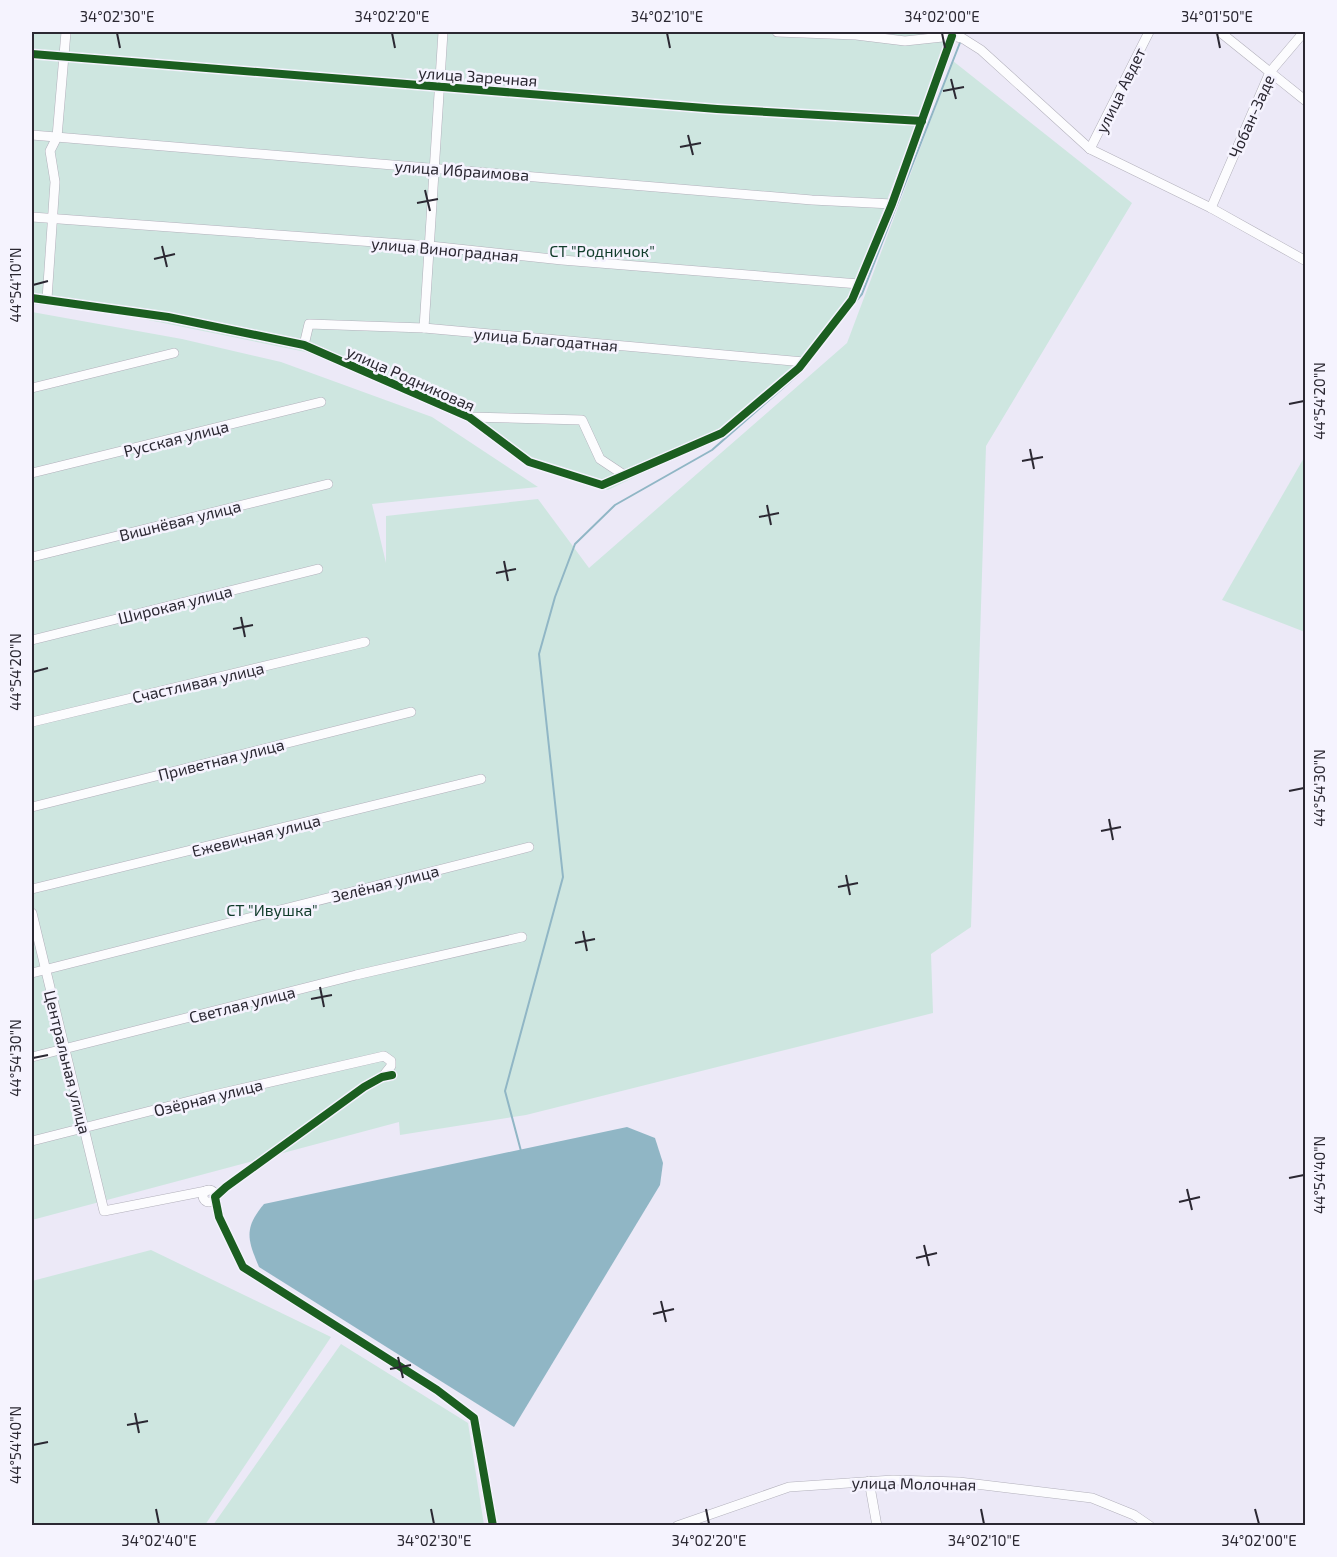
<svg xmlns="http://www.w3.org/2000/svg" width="1337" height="1557" font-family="'Exo 2',sans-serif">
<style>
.green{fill:#cee6e0}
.water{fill:#90b6c5}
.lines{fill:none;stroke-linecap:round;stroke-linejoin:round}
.stream{stroke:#90b6c5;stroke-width:2}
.minor-casing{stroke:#b2b0bb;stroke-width:10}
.minor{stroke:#fcfcfe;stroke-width:9}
.cycleway-casing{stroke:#f5f3fe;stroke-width:11}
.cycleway{stroke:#1b5e20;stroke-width:8}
.ticks{fill:none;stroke:#2b2832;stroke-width:2}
.labels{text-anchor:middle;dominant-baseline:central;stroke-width:5;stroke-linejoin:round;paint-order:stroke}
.street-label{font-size:16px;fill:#2b2832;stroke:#f5f3fe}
.park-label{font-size:16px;fill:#113c2b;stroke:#f5f3fe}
.neatline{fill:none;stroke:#2b2832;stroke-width:2}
.ticks-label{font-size:15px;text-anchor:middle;fill:#2b2832}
</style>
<rect width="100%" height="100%" fill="#ece9f7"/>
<g class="green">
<polygon points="32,32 951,32 852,292 790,373 727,432 608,490 526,464 458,416 306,352 114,313 32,304"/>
<polygon points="953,61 1132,203 986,446 971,927 931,954 933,1013 526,1115 400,1135 399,1122 32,1220 32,312 182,339 281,362 432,417 538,487 372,504 386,563 386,516 538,499 589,568 847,343"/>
<polygon points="1305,456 1305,632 1222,600"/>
<polygon points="151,1250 331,1337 205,1525 32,1525 32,1281"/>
<polygon points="341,1344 468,1423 484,1525 213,1525"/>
</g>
<path class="water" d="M627 1127 655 1138 663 1163 660 1185 514 1427 259 1267C247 1239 244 1228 264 1204Z"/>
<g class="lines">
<g class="stream">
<polyline points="856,301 862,294 961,40"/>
<polyline points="521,1151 505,1091 563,877 539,654 555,597 575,544 615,505 712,450 801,372"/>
</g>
<defs>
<g id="minor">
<polyline points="777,32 856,35 905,41 952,36 962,38 981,50 1090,149 1211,208 1306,261"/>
<polyline points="1220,32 1306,101"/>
<polyline points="32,54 717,109 922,121"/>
<polyline points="32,135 812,200 892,204"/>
<polyline points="1090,149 1149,32"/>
<polyline points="1211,208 1270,72 1304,32"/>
<polyline points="32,217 430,246 562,260 859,284"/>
<polyline points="32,298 168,317 304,345 469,417 529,462 602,485 722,433 799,368 852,300 892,204 952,36"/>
<polyline points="47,299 55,182 50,151 57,137 66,32"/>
<polyline points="424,328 443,32"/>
<polyline points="304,345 309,324 424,328 804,362"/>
<polyline points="32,388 174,353"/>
<polyline points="469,417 582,420 600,459 624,475"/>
<polyline points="32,473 321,402"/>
<polyline points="32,557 328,484"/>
<polyline points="32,640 318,569"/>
<polyline points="32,722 365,642"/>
<polyline points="32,807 411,712"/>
<polyline points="32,889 481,779"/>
<polyline points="32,913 104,1211 206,1191"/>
<polyline points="32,973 529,847"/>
<polyline points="32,1057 356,975 522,937"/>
<polyline points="392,1075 382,1077 364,1087 226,1187 215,1197 219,1217 243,1267 437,1390 474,1418 493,1526"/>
<polyline points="32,1141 205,1097 384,1056 391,1061 391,1066 383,1076"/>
<circle cx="209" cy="1196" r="6"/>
<polyline points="869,1481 877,1526"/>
<polyline points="677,1526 789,1487 893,1480 959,1482 1092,1498 1134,1515 1150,1526"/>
</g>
</defs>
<use href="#minor" class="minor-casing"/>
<use href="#minor" class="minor"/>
<defs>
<g id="cycleway">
<polyline points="32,54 717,109 922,121"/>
<polyline points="32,298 168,317 304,345 469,417 529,462 602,485 722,433 799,368 852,300 892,204 952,36"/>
<polyline points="392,1075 382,1077 364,1087 226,1187 215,1197 219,1217 243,1267 437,1390 474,1418 493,1526"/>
</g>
</defs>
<use href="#cycleway" class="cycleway-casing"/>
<use href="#cycleway" class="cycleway"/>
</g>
<path class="ticks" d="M117 33 120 48M392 33 395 48M667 33 670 48M942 33 945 48M1217 33 1220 48M951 79 956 99M943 91 964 87M688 135 693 155M680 147 701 143M425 190 430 211M417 203 438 199M162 246 167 267M154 259 175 254M33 285 48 281M1289 404 1304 401M1030 449 1034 469M1022 461 1043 457M767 505 771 525M759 517 779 513M504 561 508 581M496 573 516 569M241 617 245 637M233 629 253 625M33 672 48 668M1289 791 1304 788M1109 819 1113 840M1101 831 1121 827M846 875 850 895M838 887 858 883M583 931 587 951M575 943 595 939M320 987 324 1007M311 999 332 995M33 1058 48 1055M1289 1178 1304 1175M1187 1189 1192 1210M1179 1202 1200 1197M924 1245 929 1266M916 1258 937 1253M661 1301 666 1322M653 1314 674 1309M398 1357 403 1378M390 1369 411 1365M135 1413 139 1433M127 1425 148 1421M33 1445 48 1442M156 1509 159 1524M431 1509 434 1524M706 1509 709 1524M981 1509 984 1524M1255 1509 1259 1524"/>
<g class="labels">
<g class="street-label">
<text transform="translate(478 76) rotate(4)">улица Заречная</text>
<text transform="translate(1120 90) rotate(-64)">улица Авдет</text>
<text transform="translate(1251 116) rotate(-66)">Чобан-Заде</text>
<text transform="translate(462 170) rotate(4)">улица Ибраимова</text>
<text transform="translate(445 249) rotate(5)">улица Виноградная</text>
<text transform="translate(546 339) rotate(5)">улица Благодатная</text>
<text transform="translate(411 378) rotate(24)">улица Родниковая</text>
<text transform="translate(176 438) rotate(-14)">Русская улица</text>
<text transform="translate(180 520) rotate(-14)">Вишнёвая улица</text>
<text transform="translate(175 604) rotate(-14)">Широкая улица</text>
<text transform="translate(198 682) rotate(-13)">Счастливая улица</text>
<text transform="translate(221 759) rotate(-14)">Приветная улица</text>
<text transform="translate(256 835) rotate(-14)">Ежевичная улица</text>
<text transform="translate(385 883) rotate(-14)">Зелёная улица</text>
<text transform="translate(242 1004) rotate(-14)">Светлая улица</text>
<text transform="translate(68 1062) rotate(76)">Центральная улица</text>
<text transform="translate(208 1097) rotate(-14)">Озёрная улица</text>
<text transform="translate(914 1483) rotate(1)">улица Молочная</text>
</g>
<g class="park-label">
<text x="602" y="250">СТ "Родничок"</text>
<text x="272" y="909">СТ "Ивушка"</text>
</g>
</g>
<rect width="1337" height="1557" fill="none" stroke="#f5f3fe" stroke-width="66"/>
<rect x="33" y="33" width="1271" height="1491" class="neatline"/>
<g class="ticks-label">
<text x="117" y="22">34°02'30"E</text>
<text x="392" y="22">34°02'20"E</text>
<text x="667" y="22">34°02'10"E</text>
<text x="942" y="22">34°02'00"E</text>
<text x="1217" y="22">34°01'50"E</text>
<text transform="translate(16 285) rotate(-90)" y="5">44°54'10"N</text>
<text transform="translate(1320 401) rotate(-90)" y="5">44°54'20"N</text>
<text transform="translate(16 672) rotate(-90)" y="5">44°54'20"N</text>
<text transform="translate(1320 788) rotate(-90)" y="5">44°54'30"N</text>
<text transform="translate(16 1058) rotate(-90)" y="5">44°54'30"N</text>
<text transform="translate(1320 1175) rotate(-90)" y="5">44°54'40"N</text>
<text transform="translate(16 1445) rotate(-90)" y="5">44°54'40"N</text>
<text x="159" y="1546">34°02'40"E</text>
<text x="434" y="1546">34°02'30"E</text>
<text x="709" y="1546">34°02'20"E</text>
<text x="984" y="1546">34°02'10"E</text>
<text x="1259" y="1546">34°02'00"E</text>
</g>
</svg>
